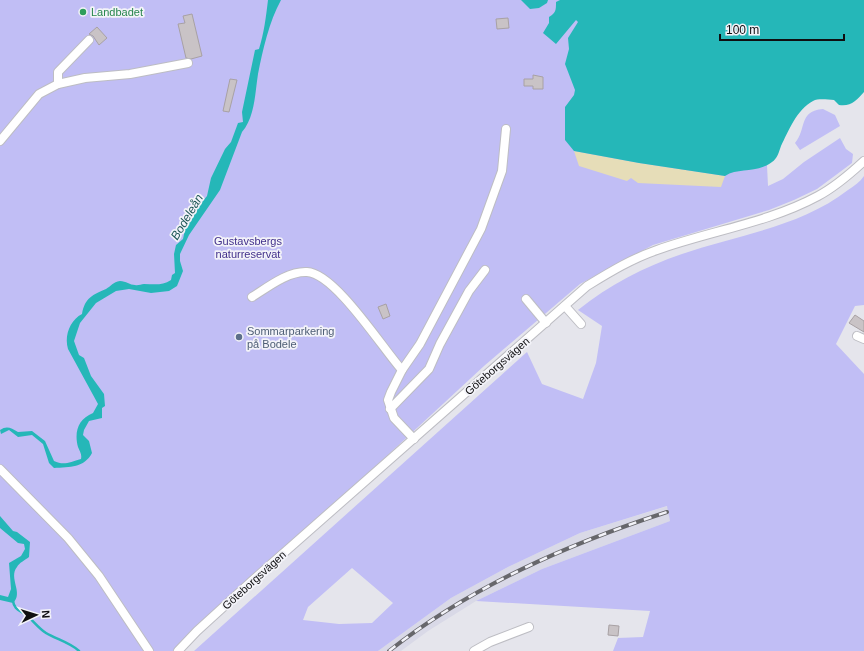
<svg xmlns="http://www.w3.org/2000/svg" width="864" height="651" font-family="Arial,sans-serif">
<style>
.built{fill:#d9d9e7}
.green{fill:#c1bef5;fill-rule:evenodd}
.sand{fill:#e6ddb8}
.water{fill:#25b7b8}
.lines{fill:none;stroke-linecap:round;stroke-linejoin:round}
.stream{stroke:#25b7b8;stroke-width:2.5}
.building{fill:#c9c3c6;stroke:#a8a1a4}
.minor-casing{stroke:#bdbdc3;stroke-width:10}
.minor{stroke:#fff;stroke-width:8}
.rail-casing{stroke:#67676b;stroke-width:4}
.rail{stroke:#f3f3f9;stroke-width:2.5;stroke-dasharray:8;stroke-linecap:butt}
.leisure-dot{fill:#2e9e5b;stroke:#f3f3f9;stroke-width:1.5}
.service-dot{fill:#5c6f8a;stroke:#f3f3f9;stroke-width:1.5}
.labels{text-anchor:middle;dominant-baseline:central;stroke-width:3.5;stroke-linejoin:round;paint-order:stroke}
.leisure-label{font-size:11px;fill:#27864d;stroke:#f3f3f9;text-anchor:start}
.park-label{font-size:11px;fill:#42308b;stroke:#f3f3f9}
.service-label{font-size:11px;fill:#4e5e75;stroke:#f3f3f9;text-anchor:start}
.street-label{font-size:11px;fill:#0f0f11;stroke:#f3f3f9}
.water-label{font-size:12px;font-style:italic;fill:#1e5656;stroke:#f3f3f9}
</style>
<rect width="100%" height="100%" fill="#e5e5ec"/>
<polygon class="built" points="668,506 670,521 542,569 476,601 428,631 401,651 378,651 451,598 508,567 580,533"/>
<g class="green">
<polygon points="0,0 759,0 768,186 783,179 804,162 840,138 846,149 853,154 852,163 817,189 794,200 769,210 653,245 580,284 484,366 176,651 0,651"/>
<path d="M823 109 835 115 840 126 800 150 795 143C807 129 798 111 823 109Z"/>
<path d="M864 176V305L855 306 836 344 864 374V651H613L618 638 643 637 650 611 476 601 542 569 670 521 667 506 580 533 508 567 451 598 378 651H194L527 352 542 384 583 399 596 363 602 326 578 310C609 285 644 267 682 254 738 235 800 227 848 190 854 186 860 182 864 176ZM352 568 393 603 372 623 339 624 303 620 308 607Z"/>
</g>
<polygon class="sand" points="574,151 639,163 725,176 721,187 638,183 631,178 627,181 579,166"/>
<g class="water">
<path d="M268 0H281C269 22 263 49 258 74 255 93 255 117 242 132L220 190 189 235 180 254V261L183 271 177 286 169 291 151 293 129 289 116 291 96 303 80 323 74 341 79 355 84 358 91 376 104 394 105 406 102 408V418L89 421 84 430 83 435 89 441 92 453C84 468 70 467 54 468L49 463 43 444 32 435 18 437 9 430 1 434 0 430C7 425 11 428 18 432L32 431 45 441 54 461C64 466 70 462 81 459 82 454 80 452 78 447 74 432 78 419 93 413L98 404 68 349C64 336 70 320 82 314 85 297 93 295 106 289 111 286 113 282 120 281 126 281 130 285 135 285 138 286 141 284 144 284 154 284 162 286 171 280L172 275 175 273 174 254 176 245 183 239 187 220 207 196 211 178 225 149 231 142 238 123 243 122 242 112 255 50 259 49C264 33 266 17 268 0Z"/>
<polygon points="521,0 548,0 547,3 539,8 530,9"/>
<path d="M560 0H864V92C857 100 851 107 839 105L834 100C828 100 819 98 813 101 797 109 788 132 781 146 779 152 777 159 772 162 756 174 739 167 725 176L639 163 574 151 565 140V107L574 95 575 90 565 64 569 49 568 38 578 22 576 20 556 44 543 33 549 23V17C556 13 556 10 556 2Z"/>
<path d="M0 516 13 531 17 532 30 542 29 557C25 560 19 563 17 567 8 578 24 593 13 603L0 600V595L8 597 11 589 9 563 21 556 25 549 24 544 18 543 0 528Z"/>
</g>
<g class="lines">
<path class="stream" d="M13 601C14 609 19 610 25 614 31 618 38 628 46 633 56 639 71 643 79 651"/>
</g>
<g class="building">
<polygon points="192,14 202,56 191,59 186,58 178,24 185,23 183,16"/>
<polygon points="508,18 509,28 497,29 496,19"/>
<polygon points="97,27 107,38 99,45 93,36 89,34"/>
<polygon points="533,75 543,77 543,89 533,89 533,86 524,86 524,79 533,79"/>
<polygon points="230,79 237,80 229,112 223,111"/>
<polygon points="386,304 390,316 383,319 378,307"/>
<polygon points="855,315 864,321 864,332 849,323"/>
<polygon points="609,625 619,626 618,636 608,635"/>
</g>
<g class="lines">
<defs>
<g id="minor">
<polyline points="58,84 85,78 130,74 188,63"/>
<polyline points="0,141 39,94 58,84 58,72 89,40"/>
<path d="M252 297C268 287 288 271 307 272 335 273 383 349 402 370"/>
<polyline points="526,299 546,323"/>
<polyline points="565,306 581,324"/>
<polyline points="857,336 864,339"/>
<polyline points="390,409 429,369 440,344 469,291 485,270"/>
<polyline points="414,439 394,418 388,400 391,392 402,370 420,344 481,229 502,171 506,129"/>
<polyline points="0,469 68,538 99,576 149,651"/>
<path d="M178 651 197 631 253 580 587 286C610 272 631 259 657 250 710 231 768 223 818 196 835 187 850 174 864 161"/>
<polyline points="474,651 490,642 529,627"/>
</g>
</defs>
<use href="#minor" class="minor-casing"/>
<use href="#minor" class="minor"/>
<defs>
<path id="rail" d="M389 651C472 586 568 544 667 512"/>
</defs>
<use href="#rail" class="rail-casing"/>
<use href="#rail" class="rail"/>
</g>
<circle class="leisure-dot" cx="83" cy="12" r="4"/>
<circle class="service-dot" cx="239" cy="337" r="4"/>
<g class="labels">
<g class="leisure-label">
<text x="91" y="12">Landbadet</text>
</g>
<g class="park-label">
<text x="248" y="241">Gustavsbergs<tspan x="248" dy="13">naturreservat</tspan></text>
</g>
<g class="service-label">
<text x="247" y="331">Sommarparkering<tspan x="247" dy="13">på Bodele</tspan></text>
</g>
<g class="street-label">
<text transform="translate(497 366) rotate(-41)">Göteborgsvägen</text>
<text transform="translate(254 580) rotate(-42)">Göteborgsvägen</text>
</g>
<g class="water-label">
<text transform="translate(187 217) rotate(-59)">Bodeleån</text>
</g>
</g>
<g transform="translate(36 615) rotate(86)" stroke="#f3f3f9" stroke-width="3" paint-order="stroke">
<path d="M0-3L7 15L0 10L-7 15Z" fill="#0f0f11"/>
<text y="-6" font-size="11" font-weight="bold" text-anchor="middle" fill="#0f0f11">N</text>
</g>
<path d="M720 34v6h124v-6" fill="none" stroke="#0f0f11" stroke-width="2"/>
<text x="726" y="34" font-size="12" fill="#0f0f11" stroke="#f3f3f9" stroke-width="3" paint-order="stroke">100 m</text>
</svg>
